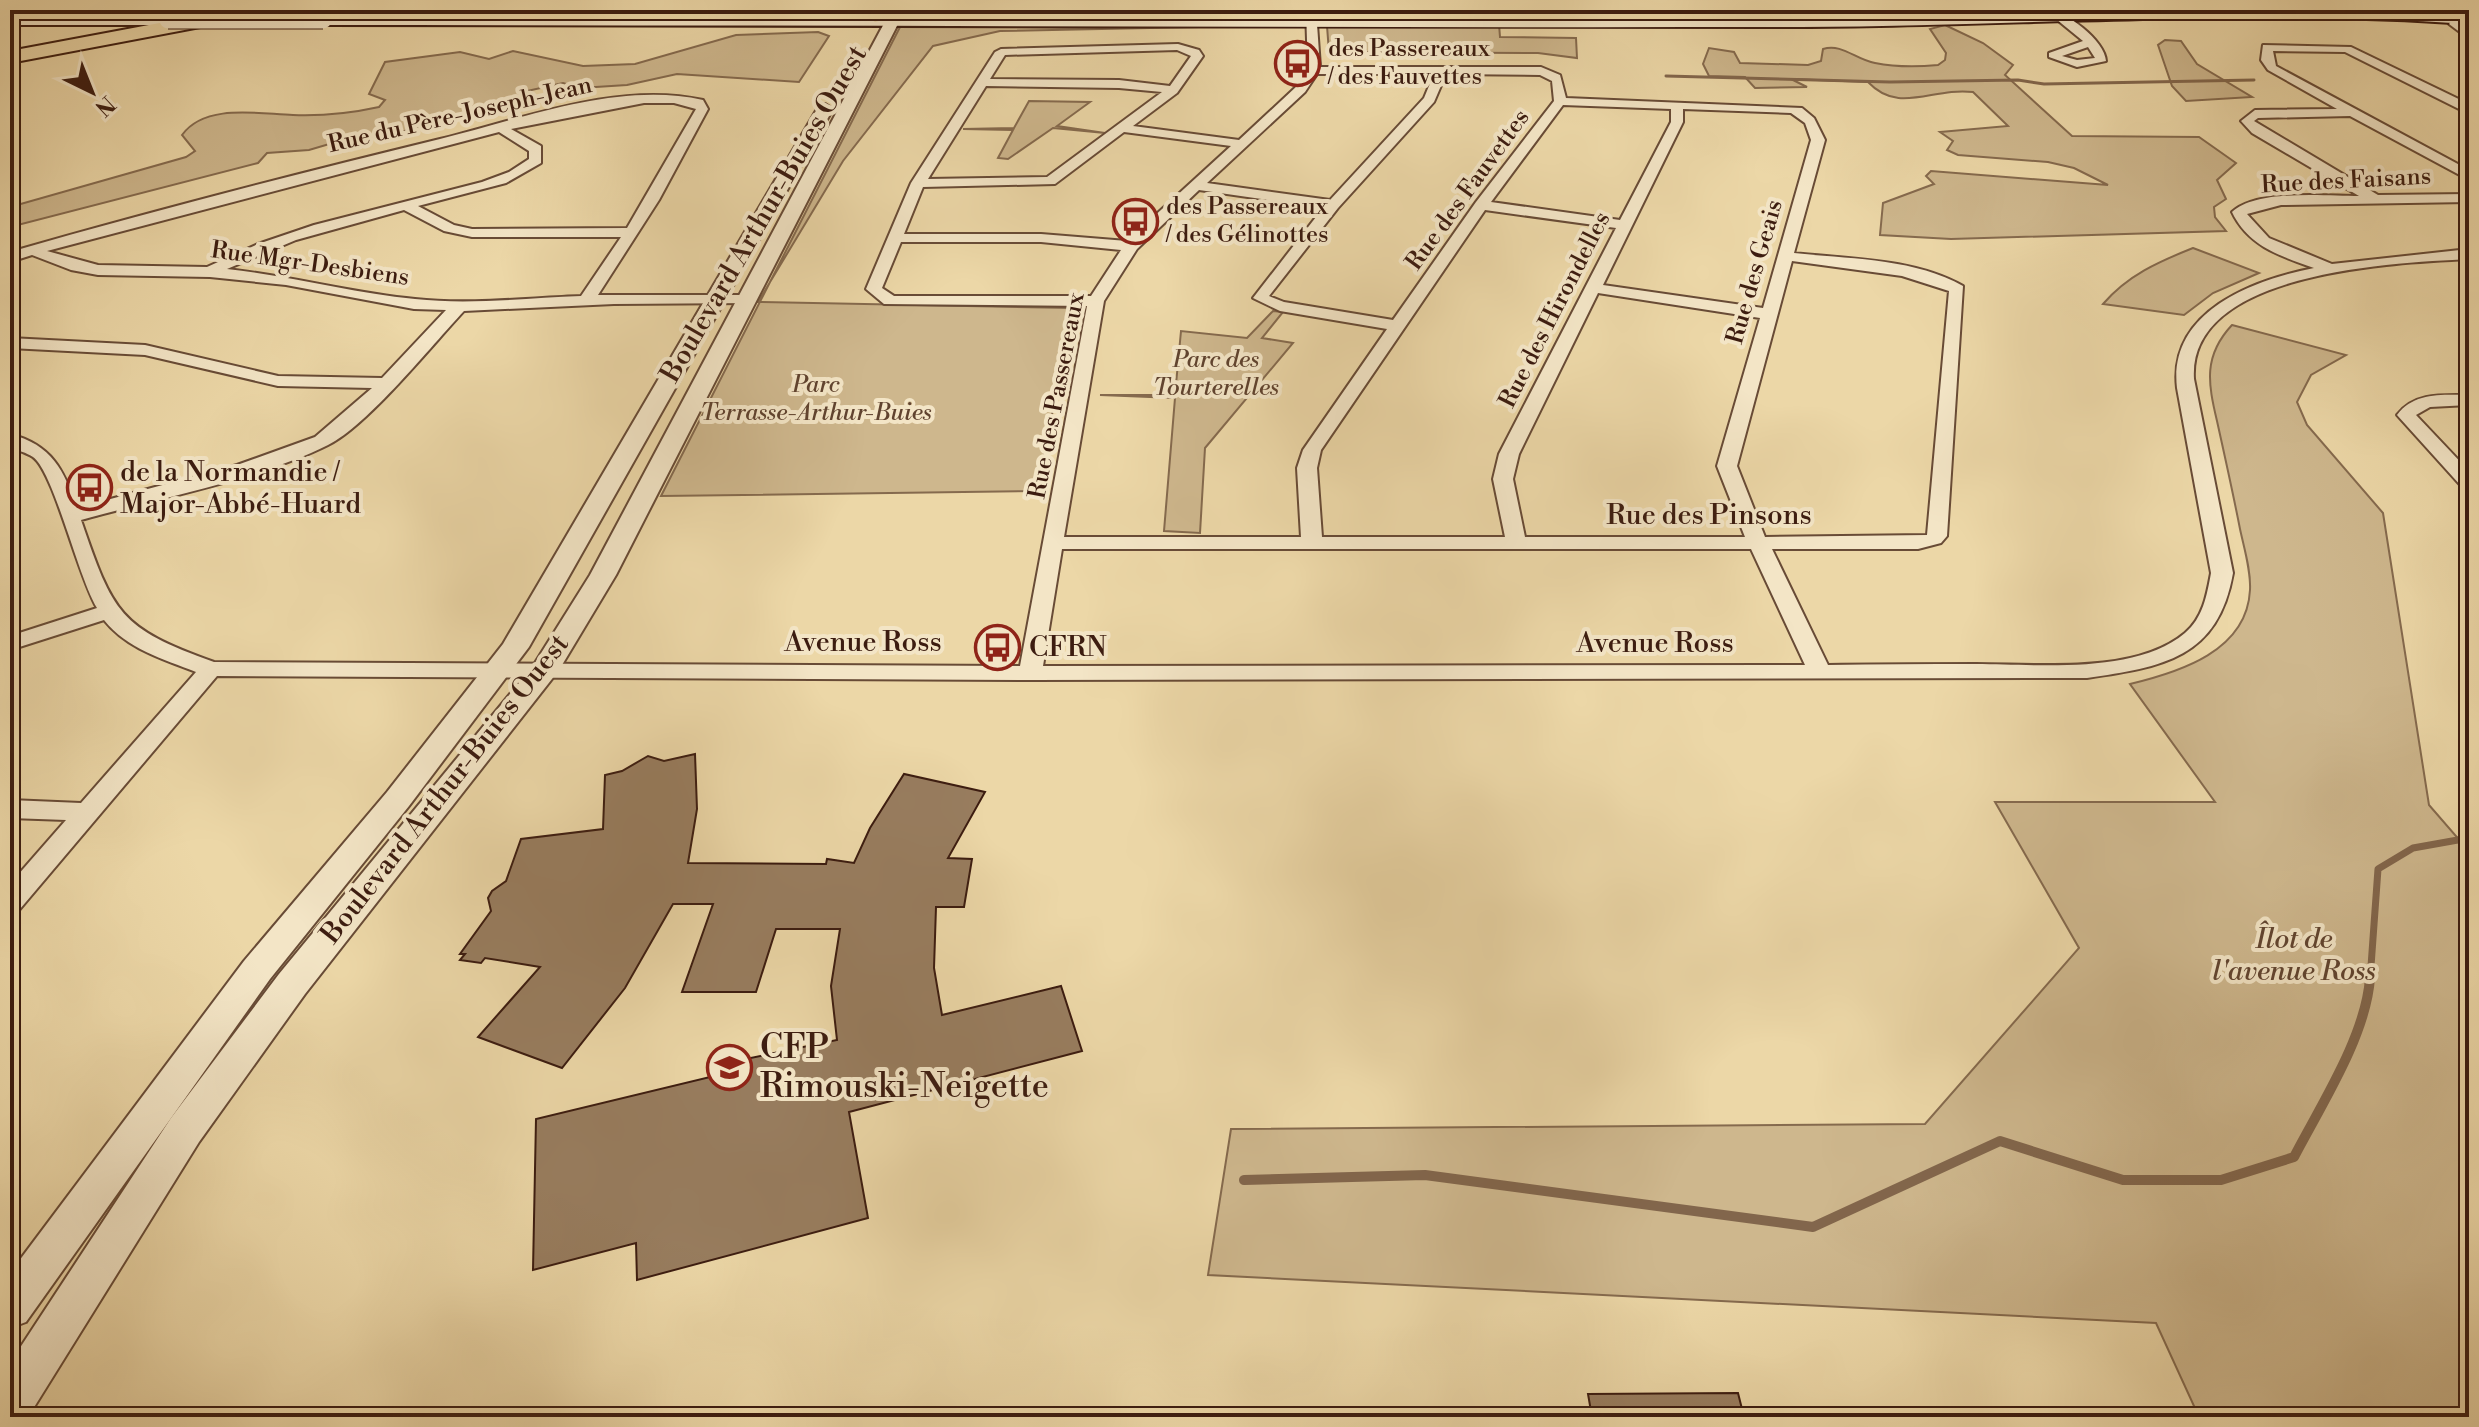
<svg xmlns="http://www.w3.org/2000/svg" width="2479" height="1427" font-family="'Libre Bodoni',serif">
<style>
.green{fill:#ceb78d;stroke:#856a4e;stroke-width:2}
.lines{fill:none;stroke-linecap:round;stroke-linejoin:round}
.stream-far2{stroke:#82664c;stroke-width:3}
.stream-far1{stroke:#82664c;stroke-width:7}
.stream{stroke:#82664c;stroke-width:10}
.building{fill:#987d5f;stroke:#3c1c10;stroke-width:2}
.minor-casing{stroke:#684b36;stroke-width:4}
.tertiary-casing{stroke:#684b36;stroke-width:4}
.secondary-casing{stroke:#3c1c10;stroke-width:4}
.motorway-casing{stroke:#3c1c10;stroke-width:4}
.minor{fill:#f3e5c6;fill-rule:evenodd}
.tertiary{fill:#f3e5c6;fill-rule:evenodd}
.secondary{fill:#f3e5c6;fill-rule:evenodd}
.motorway{fill:#ecd7a7;fill-rule:evenodd}
.secondary-bridge-casing{stroke:#3c1c10;stroke-width:19;stroke-linecap:butt}
.secondary-bridge{stroke:#f3e5c6;stroke-width:17}
.labels{text-anchor:middle;dominant-baseline:central;stroke-width:8;stroke-linejoin:round;paint-order:stroke}
.far-poi-label{font-size:24px;fill:#3c1c10;stroke:#f3e5c6;text-anchor:start}
.far-street-label{font-size:24px;fill:#3c1c10;stroke:#f3e5c6}
.far-park-label{font-size:24px;font-style:italic;fill:#60432f;stroke:#f3e5c6}
.street-label{font-size:28px;fill:#3c1c10;stroke:#f3e5c6}
.poi-label{font-size:28px;fill:#3c1c10;stroke:#f3e5c6;text-anchor:start}
.park-label{font-size:28px;font-style:italic;fill:#60432f;stroke:#f3e5c6}
.near-poi-label{font-size:34px;fill:#3c1c10;stroke:#f3e5c6;text-anchor:start}
</style>
<rect width="100%" height="100%" fill="#ecd7a7"/>
<filter id="stains"><feTurbulence type="fractalNoise" baseFrequency=".0025" numOctaves="4"/><feColorMatrix values="0 0 0 0 .2 0 0 0 0 .09 0 0 0 0 .02 0 0 0 .5 -.17"/></filter>
<radialGradient id="worn" r=".72"><stop offset=".6" stop-color="#630" stop-opacity="0"/><stop offset="1" stop-color="#630" stop-opacity=".3"/></radialGradient>
<g class="green">
<polygon points="906,24 1299,25 1000,31 933,46 843,161 758,302 1073,308 1037,491 661,496 900,27"/>
<polygon points="1499,24 1500,37 1576,38 1577,58 1538,53 1329,52 1327,26"/>
<path d="M1945 25 1983 43 2013 65 2005 75 2072 136 2199 137 2236 163 2217 180 2226 199 2214 207 2215 217 2226 231 1951 239 1880 235 1883 203 1934 184 1926 176 1931 171 2108 185 2074 168 2048 162 1958 155 1947 150 1953 141 1940 132 2008 126 1973 92C1932 87 1899 115 1868 82L1791 79 1807 87 1755 88 1745 77 1709 76 1703 64 1709 48 1734 52 1740 63 1808 65 1821 61 1823 49C1842 43 1856 60 1875 63 1895 67 1917 67 1938 65L1945 60 1946 53 1930 29Z"/>
<path d="M818 32 829 36 799 82 677 74 627 85 580 88 563 83 527 91 528 100 493 112 376 137H353L309 150 267 153 258 163 10 227V207L186 157 195 151 182 135C205 103 259 114 293 115 321 116 352 113 379 107L385 100 369 94 385 62 460 52 489 59 513 51 583 66 635 64 736 35Z"/>
<polygon points="2165,40 2181,41 2197,64 2252,97 2186,101 2172,86 2158,45"/>
<polygon points="1029,101 1090,102 1057,126 1105,133 1053,128 1008,159 998,158 1013,130 963,129 1014,128"/>
<path d="M2193 248 2259 273 2213 293 2184 315 2103 304C2128 275 2158 262 2193 248Z"/>
<polygon points="1273,311 1283,312 1262,338 1293,343 1205,448 1200,533 1164,531 1175,398 1100,395 1175,395 1181,331 1247,338"/>
<path d="M2232 325 2346 355 2311 375 2297 402 2307 425 2383 513 2429 805 2469 851V1417H2199L2156 1323 1208 1275 1231 1129 1925 1124 2079 948 1995 802H2215L2130 684C2180 672 2247 651 2250 590 2251 570 2244 548 2240 529 2233 493 2225 457 2217 421 2208 383 2203 356 2232 325Z"/>
</g>
<g class="lines">
<polyline class="stream-far2" points="1666,76 1890,82 2018,80 2044,84 2254,80"/>
<polyline class="stream-far1" points="2370,980 2378,869 2413,848 2469,838"/>
<path class="stream" d="M1244 1180 1425 1175 1813 1227 2000 1141 2123 1180H2221L2294 1157C2321 1105 2366 1036 2370 978"/>
</g>
<g class="building">
<polygon points="695,754 697,809 688,863 826,864 827,859 854,863 870,828 904,774 985,792 948,858 972,859 964,907 936,907 934,968 942,1015 1061,986 1082,1051 849,1112 868,1218 637,1280 636,1243 533,1270 536,1119 731,1072 731,1062 837,1040 831,986 840,929 776,929 756,992 682,992 713,904 673,904 625,988 562,1068 478,1037 540,967 485,958 481,963 460,960 465,954 460,954 491,911 488,898 492,891 506,881 521,839 603,829 605,775 622,771 648,756 664,761"/>
<polygon points="1738,1393 1744,1417 1592,1417 1588,1394"/>
</g>
<g class="lines">
<defs>
<g id="minor">
<path d="M1306 10H1316L1320 67H1541L1560 75 1566 98 1802 108 1814 118 1825 140 1794 253C1848 259 1914 258 1963 286L1947 536 1941 543 1918 549H1772L1828 665C1877 664 1926 664 1976 664 2037 664 2135 675 2185 633 2203 618 2207 595 2211 573L2177 388C2168 312 2252 280 2314 268 2280 256 2248 246 2232 212 2257 189 2325 196 2359 196L2252 133 2241 121 2255 110 2337 109 2268 70 2261 60 2263 45 2351 47 2469 104V113L2465 112 2345 52 2273 51 2276 66 2469 170V180L2350 116 2258 118 2254 121 2378 195 2469 194V202L2281 205 2247 214 2269 238 2332 264 2469 249V259C2395 263 2187 271 2194 379L2233 573C2218 658 2163 667 2087 678L1030 680 217 676 20 909 10 912V884L66 820 10 818V800L81 803 196 672C163 659 127 649 104 620L10 650V636L97 608C78 577 54 472 33 457 27 453 17 450 10 447V434C52 445 64 470 77 508L237 465 315 437 372 388 278 386 145 355 10 348V338L145 345 278 376 382 378 446 310 414 309 286 285 210 277 98 275 71 270 32 255 10 262V252C152 211 296 174 440 139 522 119 618 81 703 100L708 109 659 200 598 295H746L752 297V303L614 304 464 311C432 345 367 426 328 445 260 479 156 499 81 520 113 613 119 628 214 662L1020 666 1087 306 884 304 866 289 911 183 995 52 1001 49 1178 44 1199 50 1203 56 1177 93 1133 126 1239 140 1297 86 1308 70ZM1177 50 1191 56 1170 86 1119 80 990 79 1005 55ZM1317 74H1434L1424 98 1330 200 1207 183 1305 92ZM1446 74 1540 75 1552 81 1554 101 1476 202 1393 320 1284 302 1269 296 1338 208 1434 102ZM986 86 1119 88 1162 92 1047 177 928 179ZM644 103H674L696 109 627 228 472 229 454 225 418 206 506 183 541 163V146L511 129ZM1563 105 1671 109V122L1620 220 1491 202ZM1683 109 1791 113 1805 123 1811 140 1763 308 1603 285 1683 122ZM499 132 529 151V159L509 172 482 182 314 225 258 244 207 267 98 265 47 251ZM1124 132 1231 146 1127 241 1041 234H904L923 187 1055 184ZM1199 190 1323 208 1253 298 1280 311 1387 329 1303 450 1297 468 1301 537H1064L1104 301 1137 249ZM404 210 444 231 472 237H621L581 296C526 298 470 305 415 299 352 293 291 276 227 269L296 240ZM1485 210 1616 228 1499 454 1493 479 1505 537H1322L1317 468 1321 450ZM901 242H1041L1121 250 1091 296H894L882 288ZM1792 261 1902 276 1949 291 1927 535 1765 537 1737 466ZM1598 293 1760 318 1717 466 1745 537H1525L1513 479 1519 454ZM1062 549H1751L1805 665 1043 666Z"/>
<polygon points="1637,10 1648,10 1656,21 1647,23"/>
<path d="M2045 10C2066 10 2105 41 2106 61L2077 67 2049 57V53L2083 41ZM2088 47 2095 58 2077 60 2062 56Z"/>
<polygon points="2453,19 2469,30 2469,39 2449,24"/>
<path d="M2469 395V405L2430 407 2416 415 2469 471V489L2462 487 2397 415C2414 392 2443 395 2469 395Z"/>
</g>
<g id="tertiary">
<polygon points="895,12 902,16 616,575 559,670 305,994 199,1142 28,1417 10,1417 10,1363 171,1118 279,974 533,666 590,575 888,16"/>
<polygon points="825,104 833,109 529,647 409,806 270,979 26,1322 10,1328 10,1273 244,961 387,792 503,644 817,109"/>
</g>
<g id="secondary">
<path d="M2128 10H2404L2469 14V24C2246 8 2023 26 1801 27 1308 28 816 25 323 25L315 20 323 15 1808 17Z"/>
<polygon points="10,15 168,15 176,20 168,25 10,25"/>
</g>
<g id="motorway">
<polygon points="229,10 268,10 259,16 10,63 10,51"/>
<polygon points="870,10 888,10 882,20 875,22 866,16"/>
</g>
</defs>
<use href="#minor" class="minor-casing"/>
<use href="#tertiary" class="tertiary-casing"/>
<use href="#secondary" class="secondary-casing"/>
<use href="#motorway" class="motorway-casing"/>
<use href="#minor" class="minor"/>
<use href="#tertiary" class="tertiary"/>
<use href="#secondary" class="secondary"/>
<use href="#motorway" class="motorway"/>
<defs>
<polyline id="secondary-bridge" points="168,20 323,20"/>
</defs>
<use href="#secondary-bridge" class="secondary-bridge-casing"/>
<use href="#secondary-bridge" class="secondary-bridge"/>
</g>
<defs>
<symbol id="bus-ring" viewBox="-11 -11 22 22"><circle r="9.5" fill="#f3e5c6" stroke="#8f2418" stroke-width="1.5"/><path d="M-5-6H5V4H4V6H2V4H-2V6H-4V4H-5ZM-3.5-4V0h7V-4ZM-3.5 1.2v1.5H-2V1.2ZM2 1.2v1.5H3.5V1.2Z" fill="#8f2418"/></symbol>
<symbol id="school-ring" viewBox="-11 -11 22 22"><circle r="9.5" fill="#f3e5c6" stroke="#8f2418" stroke-width="1.5"/><path d="M0-5L7-2L0 1L-7-2ZM-4 1L0 2.5L4 1V4Q0 6-4 4Z" fill="#8f2418"/></symbol>
</defs>
<g fill-rule="evenodd">
<use href="#bus-ring" x="1272" y="38" width="51" height="51"/>
<use href="#bus-ring" x="1110" y="196" width="51" height="51"/>
<use href="#bus-ring" x="64" y="462" width="51" height="51"/>
<use href="#bus-ring" x="972" y="622" width="51" height="51"/>
<use href="#school-ring" x="704" y="1042" width="51" height="51"/>
</g>
<g class="labels">
<g class="far-poi-label">
<text x="1328" y="49">des Passereaux<tspan x="1328" dy="28">/ des Fauvettes</tspan></text>
<text x="1166" y="207">des Passereaux<tspan x="1166" dy="28">/ des Gélinottes</tspan></text>
</g>
<g class="far-street-label">
<text transform="translate(460 115) rotate(-13)">Rue du Père-Joseph-Jean</text>
<text transform="translate(2346 181) rotate(-3)">Rue des Faisans</text>
<text transform="translate(1468 190) rotate(-54)">Rue des Fauvettes</text>
<text transform="translate(310 264) rotate(8)">Rue Mgr-Desbiens</text>
<text transform="translate(1755 272) rotate(-74)">Rue des Geais</text>
<text transform="translate(1555 310) rotate(-63)">Rue des Hirondelles</text>
<text transform="translate(1057 396) rotate(-79)">Rue des Passereaux</text>
</g>
<g class="far-park-label">
<text x="1216" y="360">Parc des<tspan x="1216" dy="28">Tourterelles</tspan></text>
<text x="816" y="385">Parc<tspan x="816" dy="28">Terrasse-Arthur-Buies</tspan></text>
</g>
<g class="street-label">
<text transform="translate(764 214) rotate(-60)">Boulevard Arthur-Buies Ouest</text>
<text x="1709" y="515">Rue des Pinsons</text>
<text x="863" y="642">Avenue Ross</text>
<text x="1655" y="643">Avenue Ross</text>
<text transform="translate(445 789) rotate(-52)">Boulevard Arthur-Buies Ouest</text>
</g>
<g class="poi-label">
<text x="120" y="472">de la Normandie /<tspan x="120" dy="32">Major-Abbé-Huard</tspan></text>
<text x="1029" y="647">CFRN</text>
</g>
<g class="park-label">
<text x="2294" y="939">Îlot de<tspan x="2294" dy="32">l'avenue Ross</tspan></text>
</g>
<g class="near-poi-label">
<text x="760" y="1048">CFP<tspan x="760" dy="39">Rimouski-Neigette</tspan></text>
</g>
</g>
<rect width="2479" height="1427" fill="none" stroke="#ecd7a7" stroke-width="40"/>
<rect x="12" y="12" width="2455" height="1403" fill="none" stroke="#3c1c10" stroke-width="4"/>
<rect x="20" y="20" width="2439" height="1387" fill="none" stroke="#3c1c10" stroke-width="2"/>
<g transform="translate(92 92) rotate(137)" stroke="#f3e5c6" stroke-width="6" paint-order="stroke">
<path d="M0-6L14 30L0 20L-14 30Z" fill="#3c1c10"/>
<text y="-12" font-size="22" font-weight="bold" text-anchor="middle" fill="#3c1c10">N</text>
</g>
<rect width="100%" height="100%" filter="url(#stains)"/>
<rect width="100%" height="100%" fill="url(#worn)"/>
</svg>
